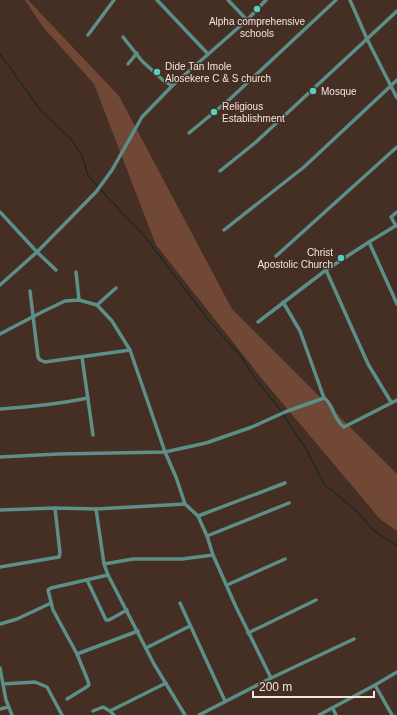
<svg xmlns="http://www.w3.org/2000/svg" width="397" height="715" font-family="Arial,sans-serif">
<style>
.green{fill:#714835}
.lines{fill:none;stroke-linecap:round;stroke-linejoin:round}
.stream{stroke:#042824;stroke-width:1}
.minor{stroke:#5b8f88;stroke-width:3.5}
.poi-dot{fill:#58cec0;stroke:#452e23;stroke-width:1.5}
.labels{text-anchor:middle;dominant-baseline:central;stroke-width:3;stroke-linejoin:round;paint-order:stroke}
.poi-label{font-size:10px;fill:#f5e5de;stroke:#452e23;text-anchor:start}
</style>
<rect width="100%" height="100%" fill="#452e23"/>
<polygon class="green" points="25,0 28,0 119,96 232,309 397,474 397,531 380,519 263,380 156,245 94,84 43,27"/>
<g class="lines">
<g class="stream">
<polyline points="0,54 42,112 71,139 82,156 88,175 98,187"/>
<polyline points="100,189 145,237 210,322 240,355 255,378 281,411"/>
<polyline points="283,414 306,449 324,484 359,513 372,529 397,546"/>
</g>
<g class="minor">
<polyline points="157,0 208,54"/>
<polyline points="228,0 247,20"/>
<polyline points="350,0 367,39 397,98"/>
<polyline points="88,35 114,0"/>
<polyline points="123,37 142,61 165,82 168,83 172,86"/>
<polyline points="128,64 137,53"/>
<polyline points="189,133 230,99 336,0"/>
<polyline points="220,171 256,142 397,11"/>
<polyline points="0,212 37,252 56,270"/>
<polyline points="397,225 369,242 397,304"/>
<polyline points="396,226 391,217 397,212"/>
<polyline points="224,230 304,167 397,80"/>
<polyline points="276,256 397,147"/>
<polyline points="326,270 368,364 391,402"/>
<polyline points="76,272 79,300"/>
<polyline points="0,285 37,252 96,192 112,170 142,117 172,86 247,20 266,0"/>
<polyline points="30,291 38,357 40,360 45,362 130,350"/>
<polyline points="283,302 300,331 324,398"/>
<polyline points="97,305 116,288"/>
<polyline points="258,322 326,270 369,242"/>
<polyline points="0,334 42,312 65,301 79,300 97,305 112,321 130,350 165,452 176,477 185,504 198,516 207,536 213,555 236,607 271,678"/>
<polyline points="82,357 93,435"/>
<path d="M0 409C30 407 59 404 88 398"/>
<path d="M0 457 58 454 165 452 206 443 252 427 285 412 324 398C334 405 334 421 344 427L397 400"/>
<polyline points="96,509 104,564 108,575 154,664 185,715"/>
<polyline points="0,510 55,508 96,509 185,504"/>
<polyline points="198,516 285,483"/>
<polyline points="207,536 289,503"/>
<polyline points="104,564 133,559 182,559 213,555"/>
<polyline points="0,567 59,557 60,553 55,508"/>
<polyline points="87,580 106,620 109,620 127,610"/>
<polyline points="227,585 285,559"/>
<polyline points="180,603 225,701"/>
<polyline points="0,624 17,619 51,603"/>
<polyline points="248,633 316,600"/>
<polyline points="146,648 190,626"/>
<polyline points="77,654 138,631"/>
<polyline points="0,668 6,700 12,715"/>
<polyline points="3,684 35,682 47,687 62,715"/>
<polyline points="375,685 392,715"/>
<polyline points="67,699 85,688 89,685 88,681 77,654 53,610 48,590 51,588 108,575"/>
<polyline points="0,709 8,707"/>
<polyline points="333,709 336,715"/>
<polyline points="93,711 103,707 110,711 114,715"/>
<polyline points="110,711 166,683"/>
<polyline points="199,715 271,678 354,639"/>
<polyline points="319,715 375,685 397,672"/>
</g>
</g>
<g class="poi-dot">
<circle cx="257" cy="9" r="4"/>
<circle cx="157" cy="72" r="4"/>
<circle cx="313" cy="91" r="4"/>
<circle cx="214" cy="112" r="4"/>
<circle cx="341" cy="258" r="4"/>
</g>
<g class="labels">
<g class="poi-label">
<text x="257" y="21" text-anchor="middle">Alpha comprehensive<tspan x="257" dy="12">schools</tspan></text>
<text x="165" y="66">Dide Tan Imole<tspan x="165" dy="12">Alosekere C &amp; S church</tspan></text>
<text x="321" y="91">Mosque</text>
<text x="222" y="106">Religious<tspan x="222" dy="12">Establishment</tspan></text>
<text x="333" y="252" text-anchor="end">Christ<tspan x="333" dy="12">Apostolic Church</tspan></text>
</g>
</g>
<path d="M253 691v6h121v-6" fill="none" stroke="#f5e5de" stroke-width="2"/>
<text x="259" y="691" font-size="12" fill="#f5e5de" stroke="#452e23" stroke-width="3" paint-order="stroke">200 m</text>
</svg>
